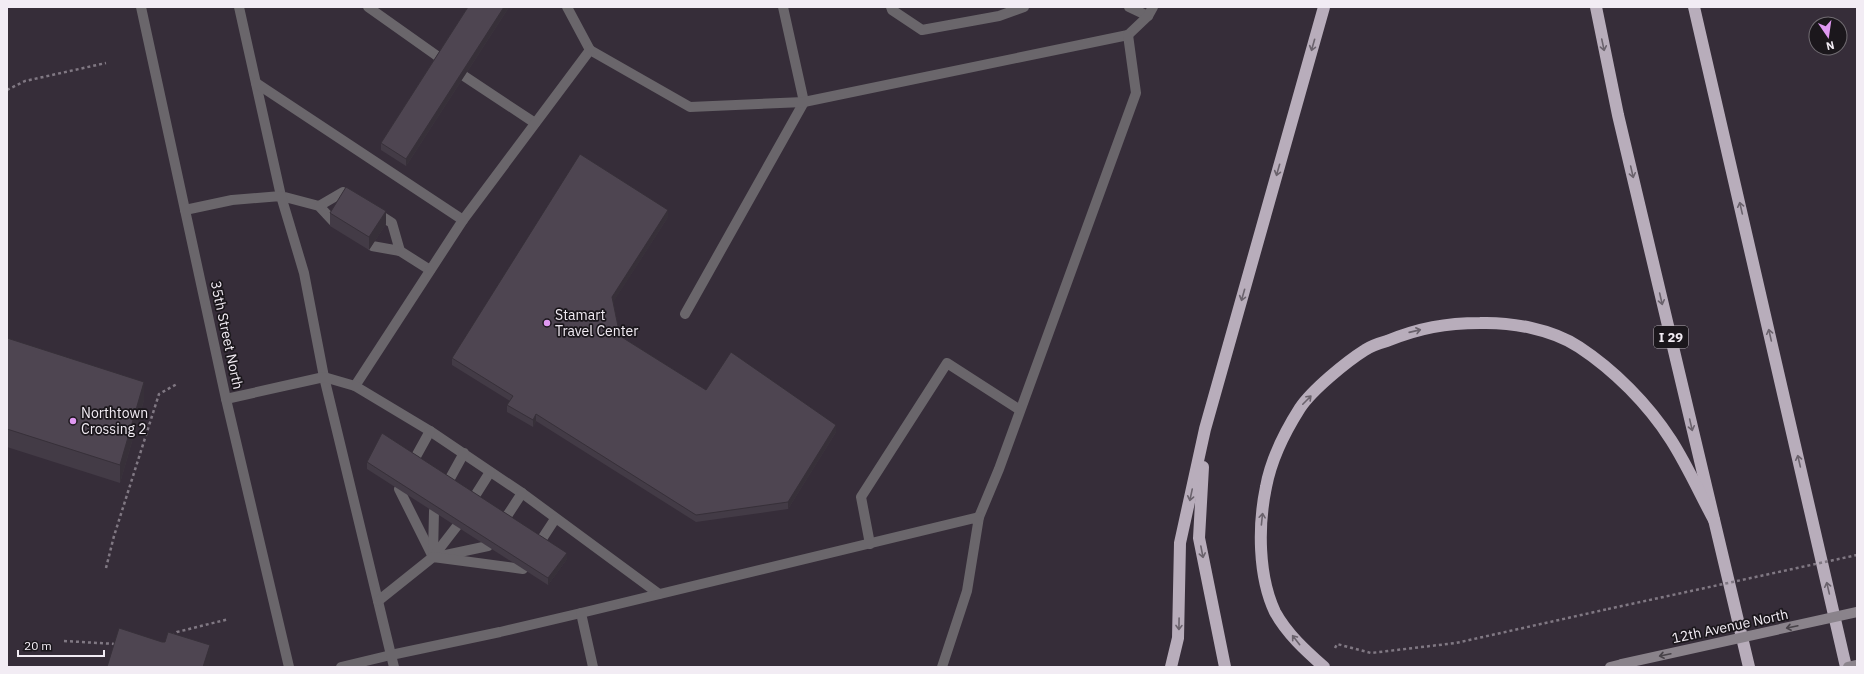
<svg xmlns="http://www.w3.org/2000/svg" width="1864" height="674" font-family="'IBM Plex Sans',sans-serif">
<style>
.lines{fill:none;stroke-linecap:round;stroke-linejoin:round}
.path{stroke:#807883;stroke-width:2.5;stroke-dasharray:3 3;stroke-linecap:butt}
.service{stroke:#6a666b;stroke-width:10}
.tertiary{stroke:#6a666b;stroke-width:10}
.secondary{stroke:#8a838b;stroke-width:10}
.motorway{stroke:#b8adbb;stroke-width:12}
.path-bridge{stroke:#807883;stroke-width:2.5;stroke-dasharray:3 3;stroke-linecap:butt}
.secondary-bridge{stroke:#8a838b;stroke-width:10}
.wall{fill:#433b46}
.shaded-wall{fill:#373039}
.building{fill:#4e4551;stroke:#373039}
.oneway{stroke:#6a626c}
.oneway2{stroke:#474248}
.poi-dot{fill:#df98f1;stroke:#1b171c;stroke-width:1.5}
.labels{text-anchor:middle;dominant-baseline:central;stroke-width:3.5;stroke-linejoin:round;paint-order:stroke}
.shield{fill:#1b171c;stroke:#b2acb3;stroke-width:1}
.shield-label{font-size:13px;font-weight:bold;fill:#f2ecf4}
.poi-label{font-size:14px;fill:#f2ecf4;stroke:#1b171c;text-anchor:start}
.street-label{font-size:14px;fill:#f2ecf4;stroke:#1b171c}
</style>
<rect width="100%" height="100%" fill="#362d39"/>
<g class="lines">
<g class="path">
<polyline points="7,90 25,81 106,63"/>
<polyline points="106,568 114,536 159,394 177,384"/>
<polyline points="172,636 177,632 229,619"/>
<polyline points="64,641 116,644"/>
<polyline points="1335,648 1337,644 1371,653 1456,643 1608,609"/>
</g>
<g class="service">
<polyline points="239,7 281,196 319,206 333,221"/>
<polyline points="368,7 440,58"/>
<polyline points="567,7 590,50"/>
<polyline points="891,7 892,10 922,30 999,16 1024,7"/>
<polyline points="1129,7 1148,16"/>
<polyline points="464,76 535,123"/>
<polyline points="256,83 463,220"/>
<polyline points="319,206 343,192 353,199"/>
<polyline points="185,210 232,200 281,196 304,273 324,377 391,655 341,667"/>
<polyline points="372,246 400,251 392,223 375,212"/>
<polyline points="400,251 430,270"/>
<polyline points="685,314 804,102 783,7"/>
<polyline points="355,386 463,220 590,50 690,107 804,102 1128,35 1148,16 1153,7"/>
<polyline points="226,399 324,377 355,386 430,431 522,493 659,594"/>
<polyline points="414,460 430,431"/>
<polyline points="448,482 464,453"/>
<polyline points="399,489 433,557"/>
<polyline points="473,499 490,472"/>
<polyline points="979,517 999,469 1136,93 1128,35"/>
<polyline points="505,519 522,493"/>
<polyline points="540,542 555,519"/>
<polyline points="870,544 861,497 947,363 1020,410"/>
<polyline points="433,555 434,511"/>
<polyline points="441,556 488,546"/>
<polyline points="433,557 457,526"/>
<polyline points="378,601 433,557 523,569"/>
<polyline points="394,667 391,655 500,632 581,613"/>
<polyline points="593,667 581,613 979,517 967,591 942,667"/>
</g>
<polyline class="tertiary" points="141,7 226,399 289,667"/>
<polyline class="secondary" points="1610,667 1622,664"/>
<g class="motorway">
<polyline points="1596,7 1618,115 1749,667"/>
<polyline points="1694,7 1846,667"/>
<polyline points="1203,467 1199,538 1225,667"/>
<polyline points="1171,667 1178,638 1180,543 1205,429 1324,7"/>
<path d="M1324 667C1306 651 1287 634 1275 612 1258 576 1258 525 1266 487 1271 460 1286 430 1300 408 1312 390 1346 362 1365 350 1371 346 1380 343 1387 341 1419 328 1446 323 1480 323 1511 322 1552 329 1579 347 1614 370 1648 404 1671 440 1687 465 1700 494 1714 520"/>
</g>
<polyline class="path-bridge" points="1608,609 1857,555"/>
<g class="secondary-bridge">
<polyline points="1622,664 1857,612"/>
<polyline points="1848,667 1857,665"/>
</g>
</g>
<g class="wall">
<polygon points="468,7 509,7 406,166 381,150 381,143"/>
<polygon points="330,213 386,224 369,250 330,226"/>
<polygon points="668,217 613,302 620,336 706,390 836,432 788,509 696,522 536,421 533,427 507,412 507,405 510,401 452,365 452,358"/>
<polygon points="7,338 144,400 120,483 7,447"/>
<polygon points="367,462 567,559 548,585 367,469"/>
</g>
<g class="shaded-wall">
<polygon points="504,7 509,7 406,166 406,159"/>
<polygon points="668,210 668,217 612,304 612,297"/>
<polygon points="386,211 386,224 369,250 369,237"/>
<polygon points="144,382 144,400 120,483 120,465"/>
<polygon points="536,414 536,421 533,427 533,420"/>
<polygon points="836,425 836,432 788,509 788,502"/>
<polygon points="567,553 567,559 548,585 548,578"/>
<polygon points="210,645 210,663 209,667 203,667"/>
</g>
<g class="building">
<polygon points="468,7 504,7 406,159 381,143"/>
<polygon points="580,154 668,210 612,297 620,336 706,390 731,352 836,425 788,502 696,515 536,414 533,420 507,405 513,396 452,358"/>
<polygon points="346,187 386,211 369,237 330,213"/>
<polygon points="7,338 144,382 120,465 7,429"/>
<polygon points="382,433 567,553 548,578 367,462"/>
<polygon points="119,628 162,642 165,642 168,632 210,645 203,667 107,667"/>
</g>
<defs><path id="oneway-shaft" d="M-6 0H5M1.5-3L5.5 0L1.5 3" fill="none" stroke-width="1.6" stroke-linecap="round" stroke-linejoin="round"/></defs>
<g class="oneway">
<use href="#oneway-shaft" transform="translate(1313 45) rotate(106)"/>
<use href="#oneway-shaft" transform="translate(1603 45) rotate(78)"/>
<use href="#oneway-shaft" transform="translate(1278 170) rotate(106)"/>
<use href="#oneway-shaft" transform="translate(1632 172) rotate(77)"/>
<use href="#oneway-shaft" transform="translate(1741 208) rotate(-103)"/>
<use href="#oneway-shaft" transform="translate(1243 295) rotate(106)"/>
<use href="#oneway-shaft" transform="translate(1661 299) rotate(77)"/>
<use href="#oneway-shaft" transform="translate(1415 331) rotate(-13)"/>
<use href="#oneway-shaft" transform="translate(1770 335) rotate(-103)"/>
<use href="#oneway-shaft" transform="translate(1307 400) rotate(-45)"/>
<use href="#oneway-shaft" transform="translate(1691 425) rotate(77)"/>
<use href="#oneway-shaft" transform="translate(1799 461) rotate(-103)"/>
<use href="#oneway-shaft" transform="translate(1191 495) rotate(102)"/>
<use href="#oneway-shaft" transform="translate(1262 519) rotate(-84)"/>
<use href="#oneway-shaft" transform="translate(1202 552) rotate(79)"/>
<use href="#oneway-shaft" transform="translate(1828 588) rotate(-103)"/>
<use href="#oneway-shaft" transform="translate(1179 624) rotate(91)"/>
<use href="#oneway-shaft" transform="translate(1296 640) rotate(-128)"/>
</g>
<g class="oneway2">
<use href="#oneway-shaft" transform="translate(1792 627) rotate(168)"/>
<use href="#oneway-shaft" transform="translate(1665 655) rotate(168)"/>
</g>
<g class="poi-dot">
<circle cx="547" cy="323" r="4"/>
<circle cx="73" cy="421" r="4"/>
</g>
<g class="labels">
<rect class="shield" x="1654" y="326" width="34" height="22" rx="3"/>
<g class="shield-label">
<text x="1671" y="337">I 29</text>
</g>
<g class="poi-label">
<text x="555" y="315">Stamart<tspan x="555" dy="16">Travel Center</tspan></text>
<text x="81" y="413">Northtown<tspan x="81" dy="16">Crossing 2</tspan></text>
</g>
<g class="street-label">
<text transform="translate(227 335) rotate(78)">35th Street North</text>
<text transform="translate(1730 626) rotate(-12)">12th Avenue North</text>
</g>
</g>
<rect width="1864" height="674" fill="none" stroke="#f2ecf4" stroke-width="16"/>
<g transform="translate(1828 36) rotate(167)"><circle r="19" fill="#1b171c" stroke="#716c72"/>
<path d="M0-3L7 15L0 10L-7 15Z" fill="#df98f1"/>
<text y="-6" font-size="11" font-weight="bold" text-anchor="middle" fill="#f2ecf4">N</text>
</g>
<path d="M18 650v6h86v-6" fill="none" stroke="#f2ecf4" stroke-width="2"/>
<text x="24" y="650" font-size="12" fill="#f2ecf4" stroke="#1b171c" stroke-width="3" paint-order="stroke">20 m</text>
</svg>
